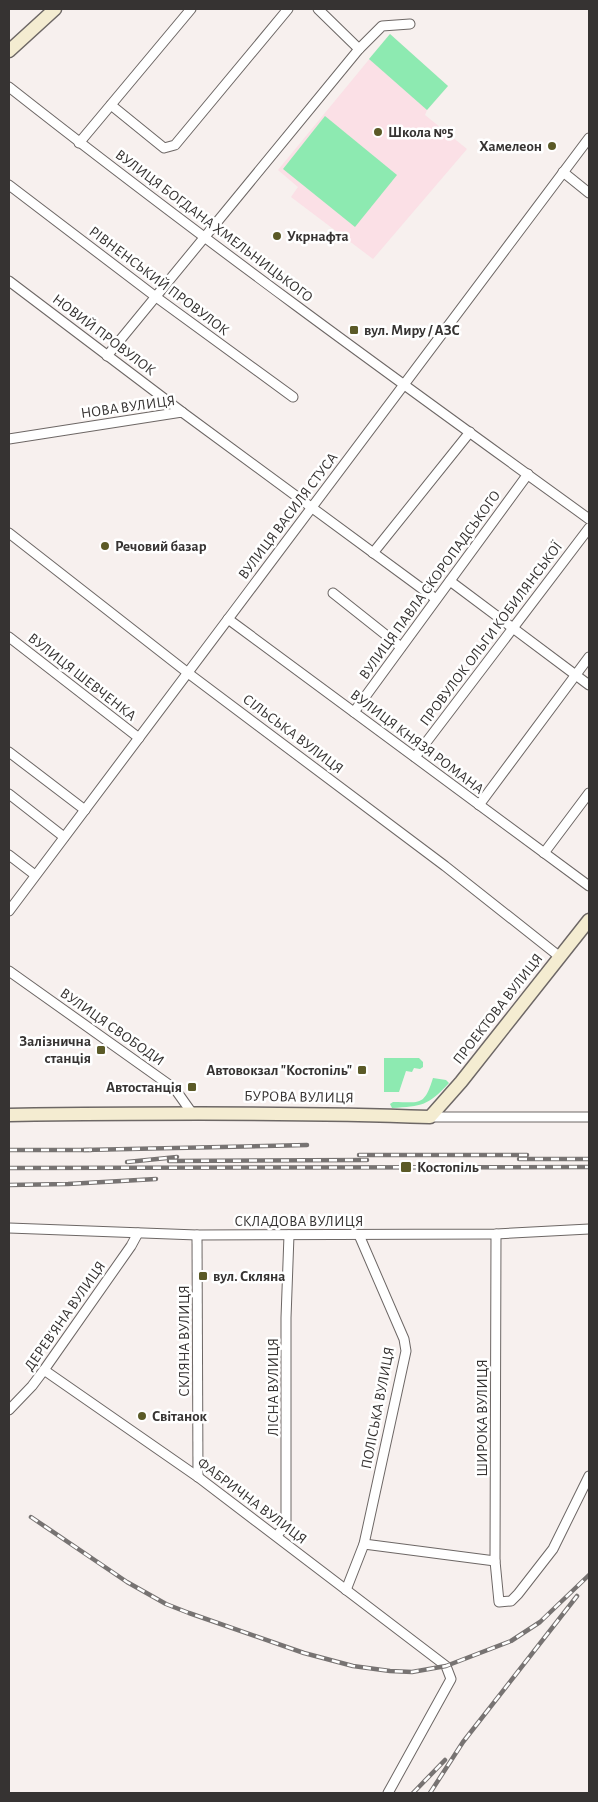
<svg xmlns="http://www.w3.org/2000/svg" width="598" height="1802" font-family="'Alegreya Sans',sans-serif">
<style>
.education{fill:#fbe0e6}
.green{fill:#8deab1}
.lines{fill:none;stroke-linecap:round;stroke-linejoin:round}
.street-casing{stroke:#6d6765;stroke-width:11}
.secondary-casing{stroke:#6d6765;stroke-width:15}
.street{stroke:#fff;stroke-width:9}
.secondary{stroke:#f4ecd1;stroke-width:12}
.rail-casing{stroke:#777372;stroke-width:4.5}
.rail{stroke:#fff;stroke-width:2.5;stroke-dasharray:8;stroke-linecap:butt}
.poi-dot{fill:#5b5a27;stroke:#fff;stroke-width:2}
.labels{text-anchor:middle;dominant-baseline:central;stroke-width:5;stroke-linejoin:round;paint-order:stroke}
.poi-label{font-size:15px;font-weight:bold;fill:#363332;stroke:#fff;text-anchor:start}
.street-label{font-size:15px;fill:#363332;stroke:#fff}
</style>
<rect width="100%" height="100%" fill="#f7f0ee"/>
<polygon class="education" points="390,34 448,86 427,110 425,115 467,149 373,259 291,197 298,187 278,170"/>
<g class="green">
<polygon points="390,34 448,86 427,110 369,59"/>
<polygon points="325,116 397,175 355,227 283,169"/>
<polygon points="384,1058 419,1058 423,1062 423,1067 420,1069 414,1068 412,1072 406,1071 399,1092 384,1092"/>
<path d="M433 1078 446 1080 449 1083C428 1106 422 1106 392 1108L390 1104 393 1102C420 1102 424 1107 433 1078Z"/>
</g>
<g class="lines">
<defs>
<g id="street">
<polyline points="318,9 359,49"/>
<path d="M9 87C198 236 394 378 589 519"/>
<polyline points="111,105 164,148 175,145 288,9"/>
<polyline points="79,143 191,9"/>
<polyline points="563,172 589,193"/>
<polyline points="9,185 156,297 293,397"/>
<polyline points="9,281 182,412"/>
<polyline points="107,356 359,49 382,26 410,24"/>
<polyline points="9,439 182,412 436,599"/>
<polyline points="9,533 188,673 445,866 560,957"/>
<polyline points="373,553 470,432"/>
<polyline points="450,581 589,685"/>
<polyline points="333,593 401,647"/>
<polyline points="228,619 589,886"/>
<polyline points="9,637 139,738"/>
<polyline points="354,712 528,474"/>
<polyline points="9,752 85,810"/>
<polyline points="415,757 589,528"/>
<polyline points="9,794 64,837"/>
<polyline points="479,805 589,657"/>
<polyline points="544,853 589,793"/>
<polyline points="9,855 35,875"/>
<polyline points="9,911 589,138"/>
<polyline points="9,971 175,1089 192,1113"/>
<polyline points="430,1117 589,1117"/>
<polyline points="9,1228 197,1235 496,1234 589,1229"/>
<polyline points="496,1234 495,1561 499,1602 511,1601 518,1594 553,1549 589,1476"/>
<polyline points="197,1235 198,1477"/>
<polyline points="44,1370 198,1477 446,1666 451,1679 388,1793"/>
<polyline points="9,1410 32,1386 44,1370 131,1246 138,1233"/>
<polyline points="277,1536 286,1523 286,1318 289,1235"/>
<polyline points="364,1544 495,1561"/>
<polyline points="346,1590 364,1544 406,1351 404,1339 359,1235"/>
</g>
<g id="secondary">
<polyline points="9,51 55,9"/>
<path d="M9 1115C149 1113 290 1112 430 1117L461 1082 589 920"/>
</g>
</defs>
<use href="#street" class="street-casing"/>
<use href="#secondary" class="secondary-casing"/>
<use href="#street" class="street"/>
<use href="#secondary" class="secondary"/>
<defs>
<g id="rail">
<polyline points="9,1150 91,1150"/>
<polyline points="84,1150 307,1145"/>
<polyline points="359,1155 527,1155"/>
<polyline points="519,1159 589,1159"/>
<polyline points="169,1161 367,1160"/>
<polyline points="127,1162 177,1157"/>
<polyline points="9,1168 589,1167"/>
<polyline points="9,1185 68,1184 156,1179"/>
<polyline points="31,1517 127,1582 166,1604 189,1613 304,1653 353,1666 390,1671 412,1672 446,1666 511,1641 540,1622 589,1575"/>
<polyline points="413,1793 445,1760"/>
<polyline points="430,1793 463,1742 577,1596"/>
</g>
</defs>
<use href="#rail" class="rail-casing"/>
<use href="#rail" class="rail"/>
</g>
<g class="poi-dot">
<circle cx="378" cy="132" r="5"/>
<circle cx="552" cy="146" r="5"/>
<circle cx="277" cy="236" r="5"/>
<rect x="349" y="325" width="10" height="10" rx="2.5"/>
<circle cx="105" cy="546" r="5"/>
<rect x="96" y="1045" width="10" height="10" rx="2.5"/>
<rect x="357" y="1065" width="10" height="10" rx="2.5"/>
<rect x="187" y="1082" width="10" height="10" rx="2.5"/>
<rect x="400" y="1161" width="12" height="12" rx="2.5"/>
<rect x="198" y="1271" width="10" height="10" rx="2.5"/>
<circle cx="142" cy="1416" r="5"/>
</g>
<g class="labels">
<g class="poi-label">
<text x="388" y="132">Школа №5</text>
<text x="542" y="146" text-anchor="end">Хамелеон</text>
<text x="287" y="236">Укрнафта</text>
<text x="364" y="330">вул. Миру / АЗС</text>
<text x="115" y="546">Речовий базар</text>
<text x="91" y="1041" text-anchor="end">Залізнична<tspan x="91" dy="17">станція</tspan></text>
<text x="352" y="1070" text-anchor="end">Автовокзал "Костопіль"</text>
<text x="182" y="1087" text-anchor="end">Автостанція</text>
<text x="417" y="1167">Костопіль</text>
<text x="213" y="1276">вул. Скляна</text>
<text x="152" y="1416">Світанок</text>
</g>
<g class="street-label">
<text transform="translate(214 226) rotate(37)">ВУЛИЦЯ БОГДАНА ХМЕЛЬНИЦЬКОГО</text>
<text transform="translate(159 281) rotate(37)">РІВНЕНСЬКИЙ ПРОВУЛОК</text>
<text transform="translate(104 335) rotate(37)">НОВИЙ ПРОВУЛОК</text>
<text transform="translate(128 407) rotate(-8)">НОВА ВУЛИЦЯ</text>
<text transform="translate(288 516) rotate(-53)">ВУЛИЦЯ ВАСИЛЯ СТУСА</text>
<text transform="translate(430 585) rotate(-54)">ВУЛИЦЯ ПАВЛА СКОРОПАДСЬКОГО</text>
<text transform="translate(491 634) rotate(-53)">ПРОВУЛОК ОЛЬГИ КОБИЛЯНСЬКОЇ</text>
<text transform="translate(82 677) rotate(38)">ВУЛИЦЯ ШЕВЧЕНКА</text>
<text transform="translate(293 734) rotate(37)">СІЛЬСЬКА ВУЛИЦЯ</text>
<text transform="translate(417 742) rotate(37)">ВУЛИЦЯ КНЯЗЯ РОМАНА</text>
<text transform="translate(498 1009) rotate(-52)">ПРОЕКТОВА ВУЛИЦЯ</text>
<text transform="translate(112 1027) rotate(35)">ВУЛИЦЯ СВОБОДИ</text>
<text transform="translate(299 1097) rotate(1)">БУРОВА ВУЛИЦЯ</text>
<text x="299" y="1221">СКЛАДОВА ВУЛИЦЯ</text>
<text transform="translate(65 1316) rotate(-55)">ДЕРЕВ'ЯНА ВУЛИЦЯ</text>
<text transform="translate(184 1341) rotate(-90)">СКЛЯНА ВУЛИЦЯ</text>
<text transform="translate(273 1387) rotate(-90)">ЛІСНА ВУЛИЦЯ</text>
<text transform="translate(378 1408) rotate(-79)">ПОЛІСЬКА ВУЛИЦЯ</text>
<text transform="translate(482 1418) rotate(-90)">ШИРОКА ВУЛИЦЯ</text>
<text transform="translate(252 1501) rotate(37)">ФАБРИЧНА ВУЛИЦЯ</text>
</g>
</g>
<rect width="598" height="1802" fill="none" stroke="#363332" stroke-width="20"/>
</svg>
